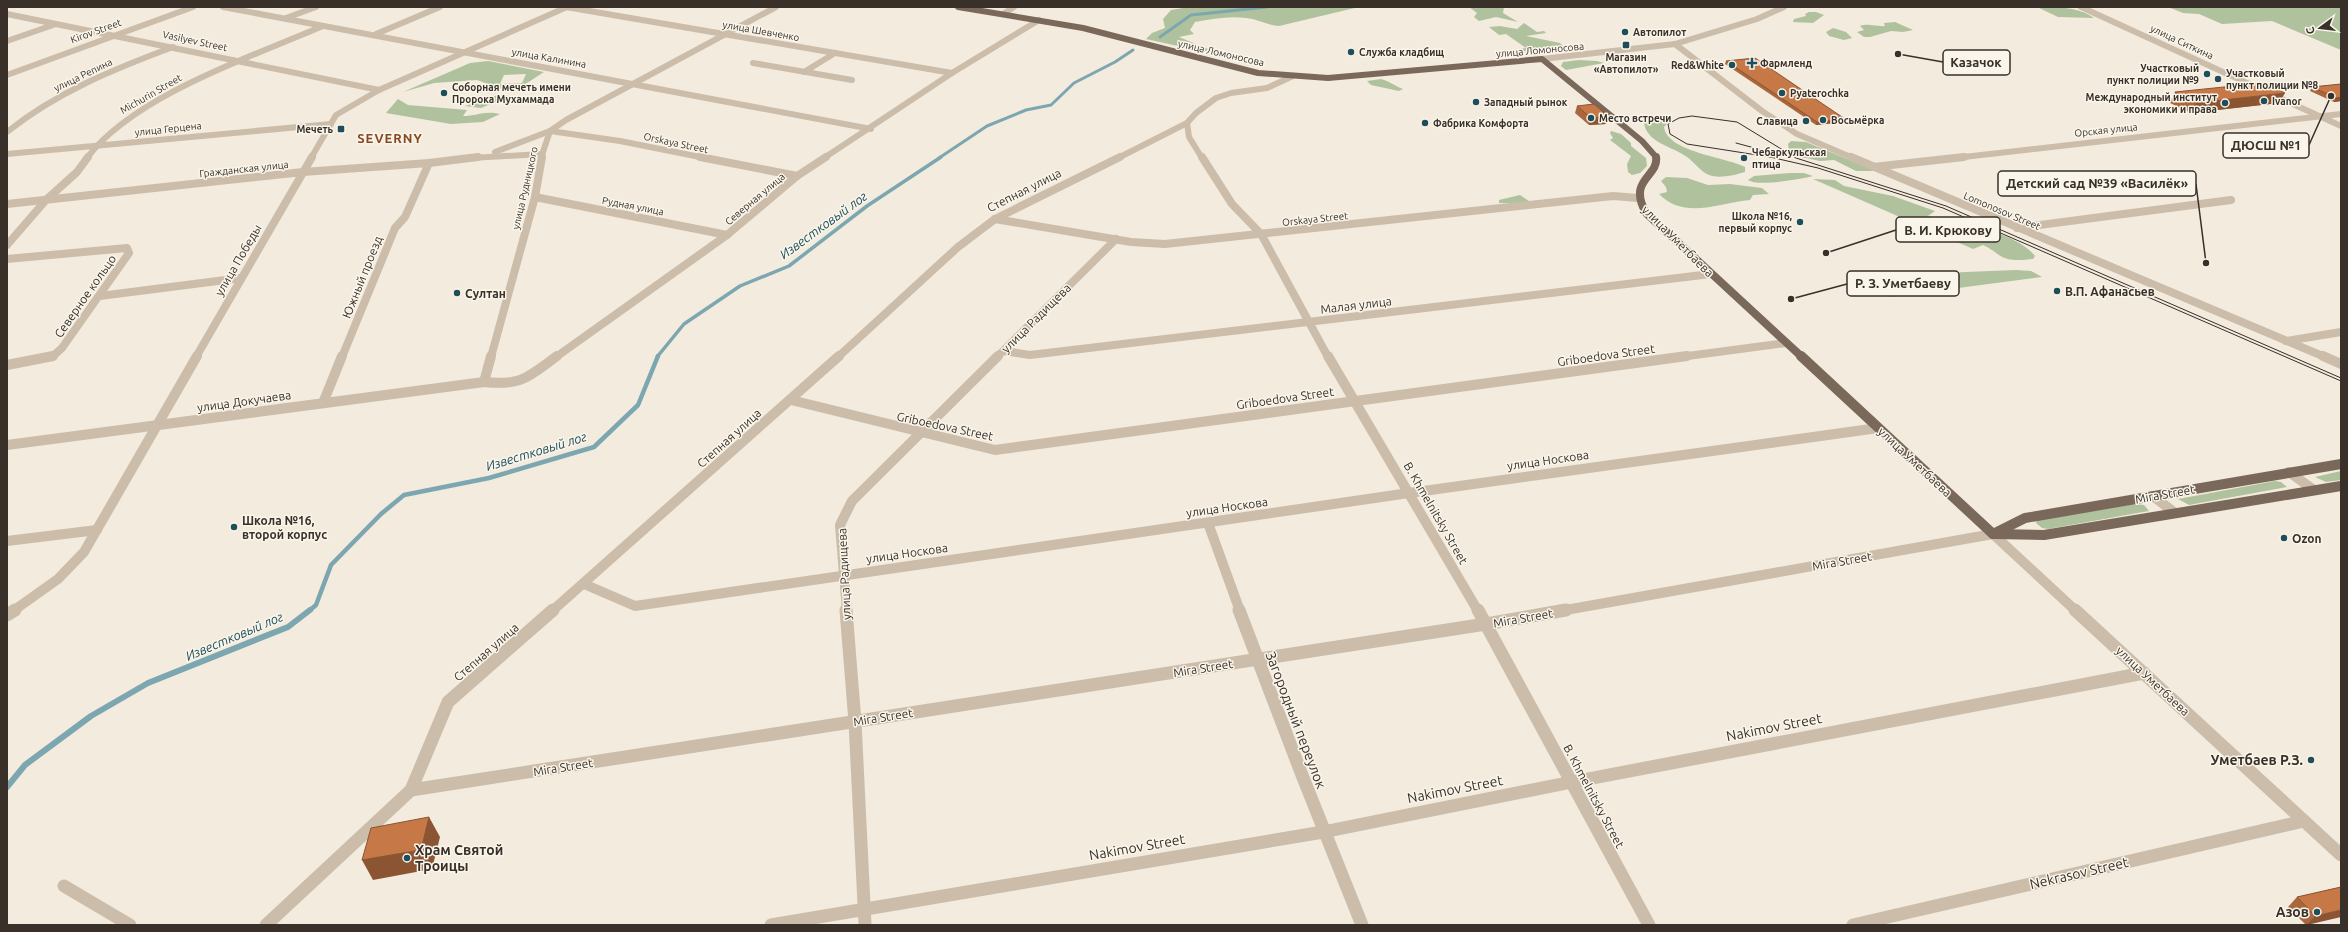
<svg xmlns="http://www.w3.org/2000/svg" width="2348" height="932" font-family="Ubuntu,sans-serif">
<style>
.green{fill:#b0c29d;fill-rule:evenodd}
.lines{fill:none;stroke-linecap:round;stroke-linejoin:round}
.stream-far3{stroke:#7ca7b0;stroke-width:3}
.stream-far2{stroke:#7ca7b0;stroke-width:3.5}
.stream-far1{stroke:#7ca7b0;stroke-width:4.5}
.stream{stroke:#7ca7b0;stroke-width:6}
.minor-far3{stroke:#cbbda9;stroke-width:6}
.minor-far2{stroke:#cbbda9;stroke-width:8}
.minor-far1{stroke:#cbbda9;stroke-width:10}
.minor{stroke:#cbbda9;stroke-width:13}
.major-far2{stroke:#7a695a;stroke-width:6}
.major-far1{stroke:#7a695a;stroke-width:8}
.major{stroke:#7a695a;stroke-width:10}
.tram{stroke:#383029;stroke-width:1}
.wall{fill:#aa673d}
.shaded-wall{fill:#8b5432}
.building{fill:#c67847;stroke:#8b5432}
.poi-dot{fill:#1e4e5a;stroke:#faf5ea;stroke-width:1.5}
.labels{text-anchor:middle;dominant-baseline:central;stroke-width:3;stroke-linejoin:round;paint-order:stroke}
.far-street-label{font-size:10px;fill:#383029;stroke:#faf5ea}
.far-poi-label{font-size:10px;font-weight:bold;fill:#383029;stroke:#faf5ea;text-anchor:start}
.street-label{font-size:12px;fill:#383029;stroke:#faf5ea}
.poi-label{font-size:12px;font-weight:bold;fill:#383029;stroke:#faf5ea;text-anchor:start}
.far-district-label{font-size:13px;font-weight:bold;letter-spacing:1px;fill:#874821;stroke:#faf5ea}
.water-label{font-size:13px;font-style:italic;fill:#1e4e5a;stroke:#faf5ea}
.near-street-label{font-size:14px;fill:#383029;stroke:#faf5ea}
.near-poi-label{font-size:14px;font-weight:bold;fill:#383029;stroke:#faf5ea;text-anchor:end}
.leader{fill:none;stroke:#383029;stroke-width:1.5}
.callout-dot{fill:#383029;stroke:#faf5ea;stroke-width:1.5}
.callout{fill:#faf5ea;stroke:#383029;stroke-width:1.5}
.callout-label{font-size:13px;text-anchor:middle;font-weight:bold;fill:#383029}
</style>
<rect width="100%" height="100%" fill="#f3ebdd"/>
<g class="green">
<path d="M1189 7H1359L1279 26C1267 25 1257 19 1246 18 1229 16 1212 19 1195 22L1190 30 1194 34 1179 37 1208 49 1205 52 1146 39 1152 33 1165 28 1163 19 1171 10Z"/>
<polygon points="1469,7 1504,7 1503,13 1518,22 1496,17 1479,21 1474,17 1477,13"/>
<path d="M2037 7C2053 6 2080 7 2094 18L2058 17Z"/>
<polygon points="2168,7 2341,7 2341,50 2272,21 2222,24 2199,14 2183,13"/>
<polygon points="1809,12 1816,12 1824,15 1813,23 1793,22 1794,19 1806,16 1805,14"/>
<path d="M1895 22 1913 30 1903 32 1891 31 1870 37H1864L1857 32 1864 30 1860 26C1869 23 1877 27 1885 26L1884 23Z"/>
<polygon points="1524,23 1537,32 1544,31 1546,33 1526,36 1560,43 1563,46 1517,52 1514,50 1526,48 1506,34 1499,35 1489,27 1500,26 1517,29"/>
<polygon points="1833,28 1846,32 1852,38 1844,40 1829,36 1826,32"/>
<polygon points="1579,60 1597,61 1604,63 1566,70 1561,66 1563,62"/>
<path d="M488 61 544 72 521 87 512 89 499 88 477 80 434 83 403 92 470 63ZM526 74 522 83 500 84 504 75Z"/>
<path d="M1381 79C1389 81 1395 86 1403 89L1399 91 1371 85 1367 81Z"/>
<polygon points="498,95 510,96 481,108 465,106"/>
<path d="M398 99 408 105 467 110 463 116C477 116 484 110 500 114L483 122 451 124 386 113Z"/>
<path d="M1654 116 1672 118 1664 127C1667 152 1726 157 1745 167V172C1735 175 1719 179 1709 175 1701 172 1694 162 1687 157 1674 147 1644 142 1644 121Z"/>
<polygon points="1611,131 1621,134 1631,143 1631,146 1646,158 1647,166 1640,173 1632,175 1628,172 1627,164 1631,156 1610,140 1613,138 1610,133"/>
<polygon points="1791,141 1806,142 1872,169 1872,171 1856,171 1834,160 1820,161 1801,157 1789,151 1788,144"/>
<path d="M1790 173H1804L1813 176C1801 179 1758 187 1748 180L1754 176Z"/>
<path d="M1666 177 1687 178 1708 185 1730 184 1762 188 1769 194 1753 195 1750 200C1719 203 1684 220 1659 194L1667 192 1666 187 1661 181Z"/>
<path d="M1813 179 1835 180 1844 186 1893 196 1935 211 1928 216C1940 221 1952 219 1964 223L1960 226C1968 230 1975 228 1984 230 2000 232 2025 243 2035 256L2033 259C2023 260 2008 262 1999 255 1993 251 1990 248 1983 245L1973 249Z"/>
<polygon points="1520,195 1529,201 1526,203 1499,203 1499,200"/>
<path d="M2016 270 2031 271 2042 277 1890 297 1883 294V290L1903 288 1904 283C1920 276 1925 283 1941 273Z"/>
<polygon points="2341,471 2341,480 2326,482 2315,477"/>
<polygon points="2275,481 2281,482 2287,487 2189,505 2178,499"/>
<polygon points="2136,504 2144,505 2149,511 2048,529 2042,528 2036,523 2037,520"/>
</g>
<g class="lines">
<g class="stream-far3">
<polyline points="1160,37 1191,15 1267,7"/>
<polyline points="939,158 987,126 1026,110 1051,105 1074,83 1115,62 1133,50"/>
</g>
<polyline class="stream-far2" points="657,357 684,324 740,286 789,266 867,206 941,157"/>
<polyline class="stream-far1" points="309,611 316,605 331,565 381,514 404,495 489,478 594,447 638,405 658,356"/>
<polyline class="stream" points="7,787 25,765 91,716 148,683 288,627 310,610"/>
<g class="minor-far3">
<polyline points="223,7 871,129"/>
<polyline points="566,7 952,73"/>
<polyline points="2081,7 2341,126"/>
<polyline points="7,14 379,90"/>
<polyline points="1003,14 1014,7"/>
<polyline points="286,18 316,7"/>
<polyline points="376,34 440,7"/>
<polyline points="7,41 56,24"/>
<polyline points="1675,44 1762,111 1797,134 1853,158"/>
<polyline points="1542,59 1675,44 1757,19 1784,7"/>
<polyline points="753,63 852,80"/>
<polyline points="804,72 835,53"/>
<polyline points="7,75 193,7"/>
<polyline points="1187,123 1189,137 1202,158"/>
<path d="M7 132C57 92 114 69 173 47"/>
<polyline points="495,152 550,131 620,141 705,158"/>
<polyline points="7,154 331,124"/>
<path d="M87 158C133 96 253 56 323 26"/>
<polyline points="311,158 336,115 379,90 567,7"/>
<polyline points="470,158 542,154"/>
<polyline points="541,158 550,131 566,120 776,7"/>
<polyline points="824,158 952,73 1039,20"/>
<polyline points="1118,158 1187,123 1196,113 1216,98 1231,93 1267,88 1293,76"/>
<polyline points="1955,158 2341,114"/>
</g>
<g class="minor-far2">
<polyline points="700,157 797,176"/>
<polyline points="1202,157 1232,204 1261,234 1328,357"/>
<polyline points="1851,157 2325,357"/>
<polyline points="1873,167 1964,157"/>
<polyline points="535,197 727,235"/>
<polyline points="7,204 303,172 429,163 478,157"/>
<polyline points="995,219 1131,242 1165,244 1613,196 1638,198"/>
<polyline points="2017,228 2231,200"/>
<polyline points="7,245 46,200 77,172 88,157"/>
<polyline points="7,259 127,248 129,253 62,348 52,357"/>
<polyline points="100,296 241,278"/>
<polyline points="2286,341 2341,332"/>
<polyline points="1004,351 1030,355 1711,274"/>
<polyline points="196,357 312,157"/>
<polyline points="342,357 395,228 405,217 429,163"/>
<polyline points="491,357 535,197 542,157"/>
<polyline points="556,357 727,235 797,176 826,157"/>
<polyline points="838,357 958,247 995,219 1120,157"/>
<polyline points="997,357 1116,239"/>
<polyline points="1680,357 1786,343"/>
</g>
<g class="minor-far1">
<polyline points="1328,356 1478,611"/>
<polyline points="2323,356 2341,364"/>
<polyline points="7,365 53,356"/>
<polyline points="484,382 491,356"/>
<polyline points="791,400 995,450 1687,356"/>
<polyline points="323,403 342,356"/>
<path d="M7 445 484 382C522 386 528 377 557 356"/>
<polyline points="2289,472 2314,490"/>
<polyline points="2153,496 2175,513"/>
<polyline points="1208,523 1240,611"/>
<polyline points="7,541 97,530"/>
<polyline points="584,584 635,606 1409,493 1878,428"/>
<polyline points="13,611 58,579 84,552 197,356"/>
<polyline points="552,611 839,356"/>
<polyline points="847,611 840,525 852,501 998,356"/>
<polyline points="1560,611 1993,534 2076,611"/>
</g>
<g class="minor">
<polyline points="846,610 855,722 865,925"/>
<polyline points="1239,610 1302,775 1362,925"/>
<polyline points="1478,610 1649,925"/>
<polyline points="2075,610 2341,855"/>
<polyline points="7,615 15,610"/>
<polyline points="411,790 1486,624 1566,610"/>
<polyline points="64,886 130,925"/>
<polyline points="266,925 411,790 448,702 553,610"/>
<polyline points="771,925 1323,832 1572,782 2144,673"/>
<polyline points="1853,925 2304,821"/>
</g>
<polyline class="major-far2" points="958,7 1083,28 1258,73 1328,78 1542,59 1642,141 1657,158"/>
<path class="major-far1" d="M1656 157C1659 177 1627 179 1646 213L1802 357"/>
<g class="major">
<polyline points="1801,356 1993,534"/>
<polyline points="1993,534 2025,518 2341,464"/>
<polyline points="1995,534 2044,535 2341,486"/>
</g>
<g class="tram">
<polyline points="1736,143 1773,153"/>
<polyline points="2341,378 1946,206 1796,158 1737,122 1692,116 1679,118 1668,124 1670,134 1687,144 1770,157 1818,168 1943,208 2341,381"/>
</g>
</g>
<g class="wall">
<polygon points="1726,61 1845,119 1844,122 1816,125 1725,64"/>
<polygon points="2341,84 2341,101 2334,102 2310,91 2312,87"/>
<polygon points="2175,92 2279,103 2191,113 2170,103"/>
<polygon points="1577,106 1608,116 1606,124 1589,125 1575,113"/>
<polygon points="2341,887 2309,925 2306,925 2288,907 2297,897"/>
</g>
<g class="shaded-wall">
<polygon points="2285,93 2279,103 2191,113 2196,103"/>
<polygon points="2341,97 2341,101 2334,102 2336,98"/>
<polygon points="1608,116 1606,124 1589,125 1591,118"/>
<polygon points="1845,119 1844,122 1816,125 1817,122"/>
<polygon points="429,817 440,837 432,869 373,880 362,860"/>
<polygon points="2341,910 2341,917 2307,925 2315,916"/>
</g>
<g class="building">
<polygon points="1755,58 1845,119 1817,122 1726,61"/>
<polygon points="2263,83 2285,93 2196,103 2175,92"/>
<polygon points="2341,84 2341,97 2336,98 2312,87"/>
<polygon points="1594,104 1608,116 1591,118 1577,106"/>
<polygon points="429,817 421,850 362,860 371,828"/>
<polygon points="2341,887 2341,910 2315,916 2297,897"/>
</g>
<g class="poi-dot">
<circle cx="1625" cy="32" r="4"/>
<rect x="1622" y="41" width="8" height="8" rx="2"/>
<circle cx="1351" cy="52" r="4"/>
<path d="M1750 57h4v4h4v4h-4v4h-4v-4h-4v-4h4z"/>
<circle cx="1732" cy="65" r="4"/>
<circle cx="2207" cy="74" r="4"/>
<circle cx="2218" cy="79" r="4"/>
<circle cx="444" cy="93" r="4"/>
<circle cx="1782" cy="93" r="4"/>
<circle cx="2264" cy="101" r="4"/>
<circle cx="1476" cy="102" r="4"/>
<circle cx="2225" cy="103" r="4"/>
<circle cx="1591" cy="118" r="4"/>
<circle cx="1823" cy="120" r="4"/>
<circle cx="1806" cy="121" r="4"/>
<circle cx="1425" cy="123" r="4"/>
<rect x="337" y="125" width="8" height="8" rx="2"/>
<circle cx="1744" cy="158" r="4"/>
<circle cx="1800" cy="222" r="4"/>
<circle cx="2057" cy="291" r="4"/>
<circle cx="457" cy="293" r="4"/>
<circle cx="234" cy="527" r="4"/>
<circle cx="2284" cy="538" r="4"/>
<circle cx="2311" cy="760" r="4"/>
<circle cx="407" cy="858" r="4"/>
<circle cx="2317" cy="912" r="4"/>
</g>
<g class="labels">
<g class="far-street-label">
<text transform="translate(96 31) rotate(-20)">Kirov Street</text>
<text transform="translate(761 31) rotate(10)">улица Шевченко</text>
<text transform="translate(195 41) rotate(12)">Vasilyev Street</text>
<text transform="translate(2182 42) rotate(25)">улица Ситкина</text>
<text transform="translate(1540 50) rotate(-5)">улица Ломоносова</text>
<text transform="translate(1221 53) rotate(13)">улица Ломоносова</text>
<text transform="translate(549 58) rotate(10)">улица Калинина</text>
<text transform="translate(83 75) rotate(-26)">улица Репина</text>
<text transform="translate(151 94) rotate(-30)">Michurin Street</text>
<text transform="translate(168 129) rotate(-6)">улица Герцена</text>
<text transform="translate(2106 130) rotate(-6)">Орская улица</text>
<text transform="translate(676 143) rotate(12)">Orskaya Street</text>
<text transform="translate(244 169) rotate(-6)">Гражданская улица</text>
<text transform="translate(525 188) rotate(-77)">улица Рудницкого</text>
<text transform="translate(755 199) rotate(-40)">Северная улица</text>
<text transform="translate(633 206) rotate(11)">Рудная улица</text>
<text transform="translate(2002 211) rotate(23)">Lomonosov Street</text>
<text transform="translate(1315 219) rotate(-6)">Orskaya Street</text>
</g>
<g class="far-poi-label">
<text x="1633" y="32">Автопилот</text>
<text x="1359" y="52">Служба кладбищ</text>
<text x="1626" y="57" text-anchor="middle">Магазин<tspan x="1626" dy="12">«Автопилот»</tspan></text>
<text x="1760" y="63">Фармленд</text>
<text x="1724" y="65" text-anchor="end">Red&amp;White</text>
<text x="2199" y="68" text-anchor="end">Участковый<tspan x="2199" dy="12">пункт полиции №9</tspan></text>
<text x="2226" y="73">Участковый<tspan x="2226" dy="12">пункт полиции №8</tspan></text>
<text x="452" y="87">Соборная мечеть имени<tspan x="452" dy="12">Пророка Мухаммада</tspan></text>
<text x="1790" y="93">Pyaterochka</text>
<text x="2217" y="97" text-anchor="end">Международный институт<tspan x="2217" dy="12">экономики и права</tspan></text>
<text x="2272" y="101">Ivanor</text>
<text x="1484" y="102">Западный рынок</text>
<text x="1599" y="118">Место встречи</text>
<text x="1831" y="120">Восьмёрка</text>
<text x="1798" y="121" text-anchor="end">Славица</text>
<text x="1433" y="123">Фабрика Комфорта</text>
<text x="333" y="129" text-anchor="end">Мечеть</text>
<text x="1752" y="152">Чебаркульская<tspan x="1752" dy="12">птица</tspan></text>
<text x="1792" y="216" text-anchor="end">Школа №16,<tspan x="1792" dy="12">первый корпус</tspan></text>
</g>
<g class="street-label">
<text transform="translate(1024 190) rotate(-27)">Степная улица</text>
<text transform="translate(1678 241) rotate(45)">улица Уметбаева</text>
<text transform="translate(238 260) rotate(-60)">улица Победы</text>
<text transform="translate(362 277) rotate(-68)">Южный проезд</text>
<text transform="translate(85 296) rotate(-55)">Северное кольцо</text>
<text transform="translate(1356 305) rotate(-7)">Малая улица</text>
<text transform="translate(1036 318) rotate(-45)">улица Радищева</text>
<text transform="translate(1606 355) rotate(-8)">Griboedova Street</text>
<text transform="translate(1285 398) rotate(-8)">Griboedova Street</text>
<text transform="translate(244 401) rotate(-8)">улица Докучаева</text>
<text transform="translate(945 426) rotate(12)">Griboedova Street</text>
<text transform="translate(729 438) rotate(-42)">Степная улица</text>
<text transform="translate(1548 460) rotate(-8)">улица Носкова</text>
<text transform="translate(1915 462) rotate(43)">улица Уметбаева</text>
<text transform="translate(2165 494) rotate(-10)">Mira Street</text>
<text transform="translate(1227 507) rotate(-8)">улица Носкова</text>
<text transform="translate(1436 513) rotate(60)">B. Khmelnitsky Street</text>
<text transform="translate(907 553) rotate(-8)">улица Носкова</text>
<text transform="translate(1842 561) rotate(-10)">Mira Street</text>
<text transform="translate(844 574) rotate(-93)">улица Радищева</text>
<text transform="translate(1523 618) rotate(-10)">Mira Street</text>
<text transform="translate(486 652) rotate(-41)">Степная улица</text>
<text transform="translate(1203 668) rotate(-9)">Mira Street</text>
<text transform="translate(2153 681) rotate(43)">улица Уметбаева</text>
<text transform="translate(883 717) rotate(-9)">Mira Street</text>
<text transform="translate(563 767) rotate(-9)">Mira Street</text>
<text transform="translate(1594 796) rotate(62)">B. Khmelnitsky Street</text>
</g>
<g class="poi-label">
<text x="2065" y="291">В.П. Афанасьев</text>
<text x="465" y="293">Султан</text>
<text x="242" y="520">Школа №16,<tspan x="242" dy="14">второй корпус</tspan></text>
<text x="2292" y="538">Ozon</text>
</g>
<g class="far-district-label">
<text x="390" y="138">SEVERNY</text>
</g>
<g class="water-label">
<text transform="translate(823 225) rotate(-36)">Известковый лог</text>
<text transform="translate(536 451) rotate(-17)">Известковый лог</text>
<text transform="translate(234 636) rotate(-23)">Известковый лог</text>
</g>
<g class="near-street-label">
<text transform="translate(1296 720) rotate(69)">Загородный переулок</text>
<text transform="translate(1774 727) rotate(-11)">Nakimov Street</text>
<text transform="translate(1455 789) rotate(-11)">Nakimov Street</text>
<text transform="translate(1137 847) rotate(-10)">Nakimov Street</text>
<text transform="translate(2079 873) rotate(-13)">Nekrasov Street</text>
</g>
<g class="near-poi-label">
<text x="2303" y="760">Уметбаев Р.З.</text>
<text x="415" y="850" text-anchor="start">Храм Святой<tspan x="415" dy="16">Троицы</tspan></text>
<text x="2309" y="912">Азов</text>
</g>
</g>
<path class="leader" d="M1898 54L1943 62M2331 96L2309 145M2206 263L2196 184M1826 253L1896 230M1791 299L1847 284"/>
<g class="callout-dot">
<circle cx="1898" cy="54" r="4"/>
<circle cx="2331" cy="96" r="4"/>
<circle cx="2206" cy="263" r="4"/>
<circle cx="1826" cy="253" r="4"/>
<circle cx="1791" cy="299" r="4"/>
</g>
<g class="callout">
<rect x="1943" y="50" width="67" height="25" rx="4"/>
<rect x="2223" y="133" width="86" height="25" rx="4"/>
<rect x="1998" y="171" width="198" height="25" rx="4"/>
<rect x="1896" y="217" width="104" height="25" rx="4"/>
<rect x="1847" y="271" width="112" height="25" rx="4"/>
</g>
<g class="callout-label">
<text x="1976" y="67">Казачок</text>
<text x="2266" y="150">ДЮСШ №1</text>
<text x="2097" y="188">Детский сад №39 «Василёк»</text>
<text x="1948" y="235">В. И. Крюкову</text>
<text x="1903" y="288">Р. З. Уметбаеву</text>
</g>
<rect width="2348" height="932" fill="none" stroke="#383029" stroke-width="16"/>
<g transform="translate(2320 28) rotate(255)" stroke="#faf5ea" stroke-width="3" paint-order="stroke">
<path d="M0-3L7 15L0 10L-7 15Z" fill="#383029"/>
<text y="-6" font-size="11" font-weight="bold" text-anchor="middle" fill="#383029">С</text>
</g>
</svg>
